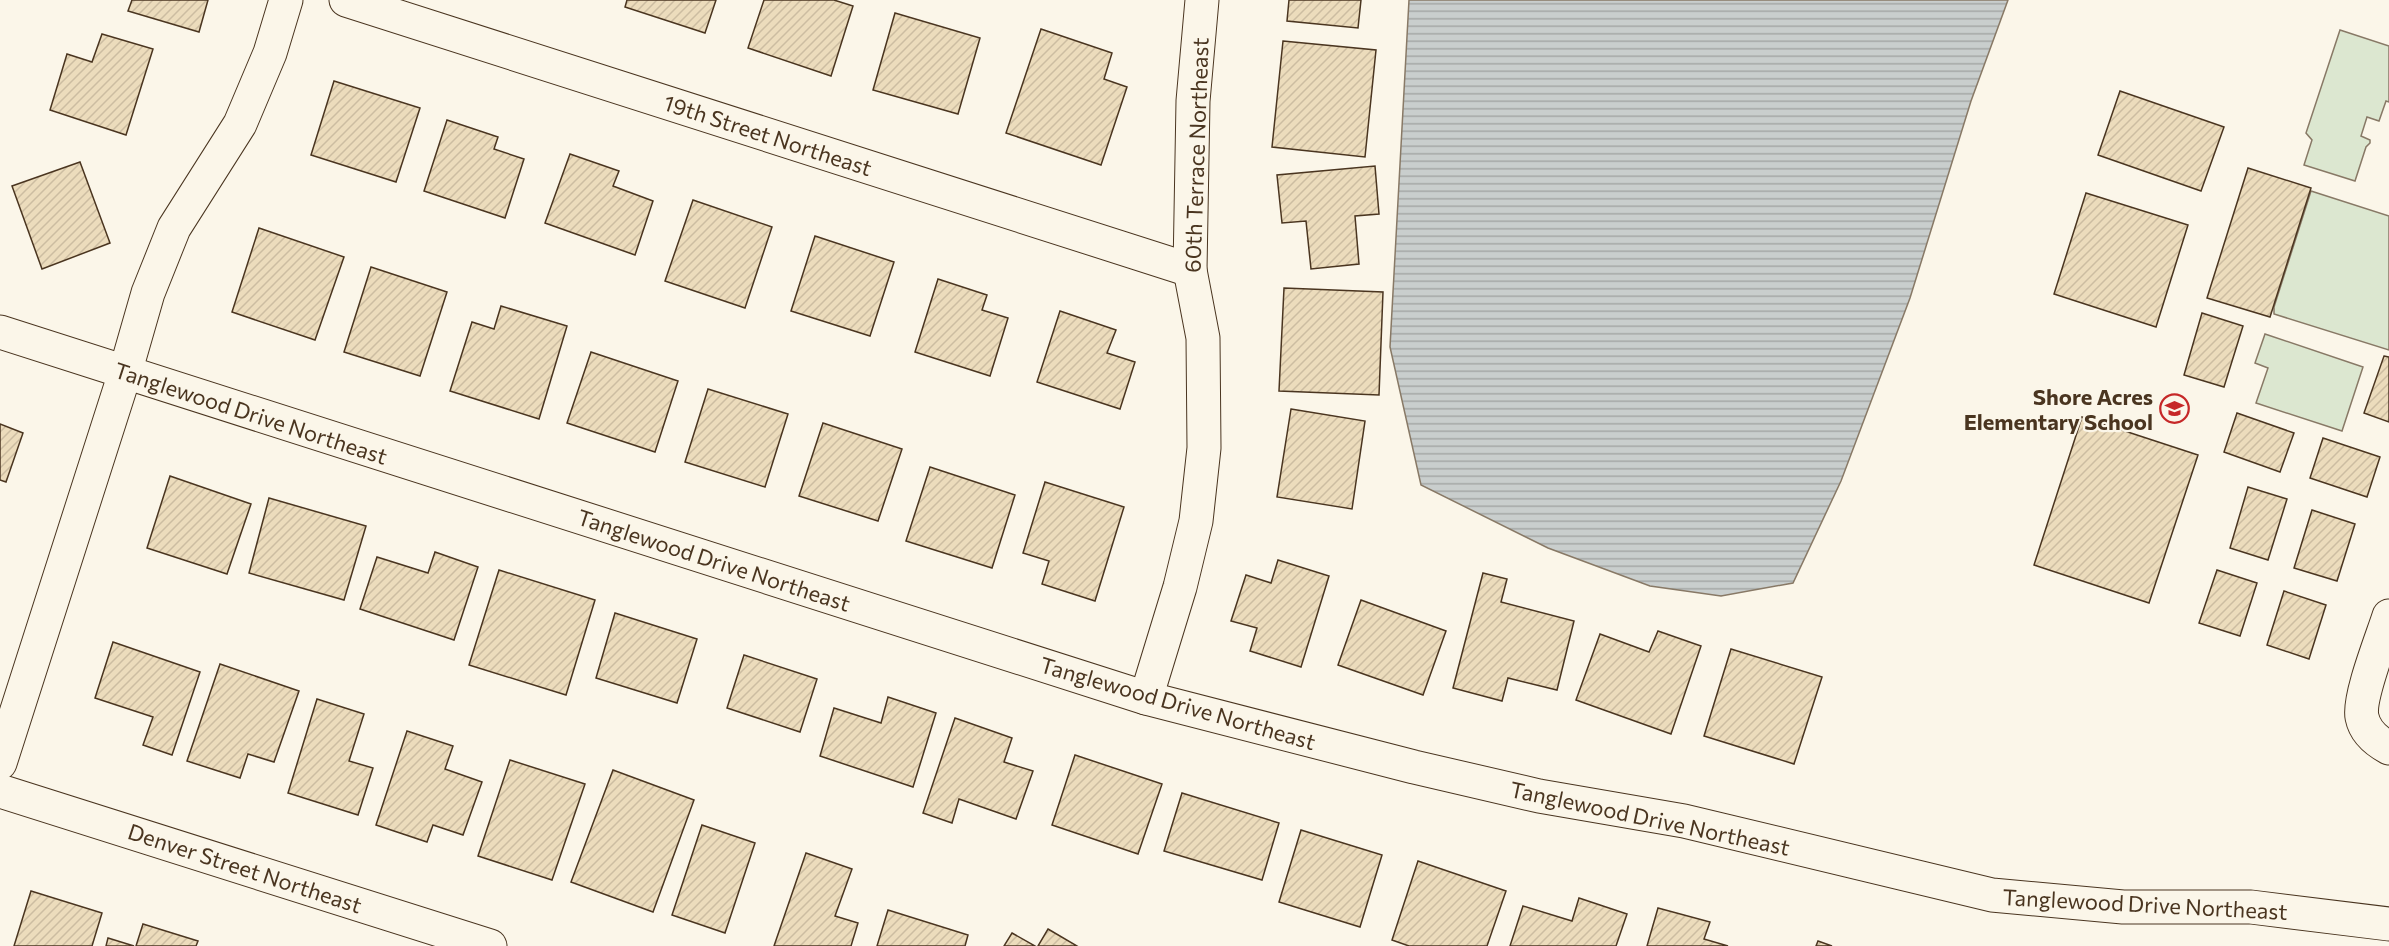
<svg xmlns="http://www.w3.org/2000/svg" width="2389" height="946" font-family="Commissioner,sans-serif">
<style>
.green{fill:#dce7d0;stroke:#887966;stroke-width:1.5}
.water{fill:url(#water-rules);stroke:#887966;stroke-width:1.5}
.building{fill:url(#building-hatch);stroke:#4a3520;stroke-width:1.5}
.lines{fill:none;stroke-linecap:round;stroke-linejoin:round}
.minor-casing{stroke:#4a3520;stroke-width:35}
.minor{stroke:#fbf6e9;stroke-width:33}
.labels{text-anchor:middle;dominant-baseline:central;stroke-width:4.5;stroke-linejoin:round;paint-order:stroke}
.street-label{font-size:22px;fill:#4a3520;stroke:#fbf6e9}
.poi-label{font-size:22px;font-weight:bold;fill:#4a3520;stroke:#fbf6e9;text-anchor:end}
</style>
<defs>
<pattern id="water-rules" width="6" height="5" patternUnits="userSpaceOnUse" patternTransform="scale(1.5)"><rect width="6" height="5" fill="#c9cecd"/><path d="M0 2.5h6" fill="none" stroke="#a5a8a6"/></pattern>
<pattern id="building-hatch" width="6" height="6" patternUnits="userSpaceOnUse" patternTransform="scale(1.5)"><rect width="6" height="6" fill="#ecdcbc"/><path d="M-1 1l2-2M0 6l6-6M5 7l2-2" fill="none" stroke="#ccbda1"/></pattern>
</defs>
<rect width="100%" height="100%" fill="#fbf6e9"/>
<g class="green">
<polygon points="2340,30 2389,46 2389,102 2386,101 2379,121 2367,117 2361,136 2370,140 2370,143 2366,147 2355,181 2304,165 2312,140 2306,133"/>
<polygon points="2311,191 2389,216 2389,350 2274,314 2274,307"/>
<polygon points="2265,334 2363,367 2342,431 2256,403 2268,368 2255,363"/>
</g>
<polygon class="water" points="1409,0 2008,0 1971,101 1910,298 1841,481 1793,583 1721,596 1650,586 1548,548 1421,485 1390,347"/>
<g class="building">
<polygon points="132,0 208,0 199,32 128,11"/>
<polygon points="627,0 716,0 705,33 625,7"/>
<polygon points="764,0 834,0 853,6 831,76 748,48"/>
<polygon points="1289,0 1361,0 1358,28 1287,21"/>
<polygon points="895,13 980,38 958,114 873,90"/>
<polygon points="1041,29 1112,53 1104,79 1127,87 1101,165 1006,133"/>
<polygon points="102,34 153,49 126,135 50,110 67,54 92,62"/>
<polygon points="1283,41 1376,50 1365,157 1272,147"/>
<polygon points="334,81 420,108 396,182 311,155"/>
<polygon points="2120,91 2224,127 2201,191 2098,155"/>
<polygon points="447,120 498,137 494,149 524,159 505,218 424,191"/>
<polygon points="570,154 619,171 613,186 653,201 635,255 545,223"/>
<polygon points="80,162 110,243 42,269 12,186"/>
<polygon points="1375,166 1379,214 1355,216 1359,264 1311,269 1306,221 1282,223 1277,175"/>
<polygon points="2248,168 2311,188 2270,317 2207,298"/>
<polygon points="2086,193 2188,225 2156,327 2054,294"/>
<polygon points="693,200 772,227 745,308 665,281"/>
<polygon points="259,228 344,257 315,340 232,312"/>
<polygon points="815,236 894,262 870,336 791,311"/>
<polygon points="371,267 447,292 420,376 344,352"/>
<polygon points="938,279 987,295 982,310 1008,318 990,376 915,352"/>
<polygon points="1284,288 1383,292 1379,395 1279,391"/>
<polygon points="501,306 567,326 539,419 450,391 472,322 494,329"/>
<polygon points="1060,311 1116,330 1107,353 1135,362 1120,409 1037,382"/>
<polygon points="2202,313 2243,326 2224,387 2184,375"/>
<polygon points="591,352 678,381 655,452 567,423"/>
<polygon points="2384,356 2389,357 2389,422 2364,413"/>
<polygon points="708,389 788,414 765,487 685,462"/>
<polygon points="1291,409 1365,421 1352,509 1277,497"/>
<polygon points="2237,413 2294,433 2280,472 2224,452"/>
<polygon points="2082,417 2198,455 2149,603 2034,565"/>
<polygon points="823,423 902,449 878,521 799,496"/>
<polygon points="0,424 23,433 6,482 0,480"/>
<polygon points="2323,438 2380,457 2367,497 2310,478"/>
<polygon points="930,467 1015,495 992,568 906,541"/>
<polygon points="170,476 251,504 227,574 147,548"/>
<polygon points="1045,482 1124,507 1095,601 1042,584 1049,561 1023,553"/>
<polygon points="2248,487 2287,499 2268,560 2230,548"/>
<polygon points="269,498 366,526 344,600 249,573"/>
<polygon points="2312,510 2355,524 2337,581 2294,568"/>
<polygon points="435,552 478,567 454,640 360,609 377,557 428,573"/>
<polygon points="1278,560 1329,576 1301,667 1250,651 1257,628 1231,621 1246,575 1271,583"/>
<polygon points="499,570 595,600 566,695 469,665"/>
<polygon points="2217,570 2257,583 2240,636 2199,623"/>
<polygon points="1483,573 1507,579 1501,602 1574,621 1557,690 1508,678 1502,701 1453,688"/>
<polygon points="2284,591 2326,605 2309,659 2267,645"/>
<polygon points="1361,600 1446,631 1423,695 1338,665"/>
<polygon points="615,613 697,639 677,703 596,678"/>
<polygon points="1658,631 1701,646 1671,734 1576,700 1600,634 1649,652"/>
<polygon points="113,642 200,672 172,755 143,745 153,717 95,698"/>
<polygon points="1731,649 1822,677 1794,764 1704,736"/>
<polygon points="744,655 817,679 800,732 727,708"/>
<polygon points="220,664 299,691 274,762 248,754 240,778 187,761"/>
<polygon points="888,697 936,713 913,787 820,756 834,708 881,723"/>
<polygon points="317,699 364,714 349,761 373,768 358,815 288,793"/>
<polygon points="955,718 1012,738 1004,762 1033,771 1016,819 959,799 952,823 923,813"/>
<polygon points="407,731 453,746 445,769 482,782 463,835 433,825 427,842 376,825"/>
<polygon points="1075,755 1162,784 1138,854 1052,825"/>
<polygon points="510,760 585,784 552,880 478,856"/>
<polygon points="613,770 694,800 653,912 571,882"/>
<polygon points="1182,793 1279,823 1262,880 1164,851"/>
<polygon points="702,825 755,843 725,933 672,915"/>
<polygon points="1301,830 1382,855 1360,927 1279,902"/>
<polygon points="806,853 852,869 835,916 858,923 851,946 774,946"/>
<polygon points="1418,861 1506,891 1487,946 1409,946 1392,940"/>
<polygon points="31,891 102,913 92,946 14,946"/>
<polygon points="1579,898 1627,914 1616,946 1510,946 1523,906 1572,921"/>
<polygon points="1658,908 1710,922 1704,939 1728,946 1647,946"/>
<polygon points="888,910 968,935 965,946 877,946"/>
<polygon points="143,924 198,941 196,946 136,946"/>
<polygon points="1048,929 1077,946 1038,946"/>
<polygon points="1012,933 1035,946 1004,946"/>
<polygon points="108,938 134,946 106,946"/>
<polygon points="1818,941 1832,946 1816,946"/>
</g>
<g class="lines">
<defs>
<g id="minor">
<polyline points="346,0 1190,270"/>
<polyline points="0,332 1146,698 1414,767 1539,796 1684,821 1992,895 2123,907 2251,907 2389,924"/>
<path d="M2389 616C2382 638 2358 698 2362 717 2365 732 2376 741 2389 748"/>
<polyline points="1146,698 1180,587 1196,521 1204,448 1203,338 1190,270 1193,101 1202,0"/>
<polyline points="0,763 125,373 148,293 174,228 240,124 270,53 286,0"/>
<polyline points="0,791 490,946"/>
</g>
</defs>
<use href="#minor" class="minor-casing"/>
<use href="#minor" class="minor"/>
</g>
<defs>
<symbol id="school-ring" viewBox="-11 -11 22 22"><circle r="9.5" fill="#fbf6e9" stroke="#c62828" stroke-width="1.5"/><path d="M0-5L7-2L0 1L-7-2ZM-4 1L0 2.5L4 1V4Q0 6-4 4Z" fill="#c62828"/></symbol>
</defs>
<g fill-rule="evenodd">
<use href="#school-ring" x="2158" y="392" width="33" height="33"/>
</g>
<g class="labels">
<g class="street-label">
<text transform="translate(768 135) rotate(18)">19th Street Northeast</text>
<text transform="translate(1196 155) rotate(-88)">60th Terrace Northeast</text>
<text transform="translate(251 413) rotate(18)">Tanglewood Drive Northeast</text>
<text transform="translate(714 560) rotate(18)">Tanglewood Drive Northeast</text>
<text transform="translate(1178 703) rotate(16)">Tanglewood Drive Northeast</text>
<text transform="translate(1650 818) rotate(12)">Tanglewood Drive Northeast</text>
<text transform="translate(245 868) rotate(18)">Denver Street Northeast</text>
<text transform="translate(2145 904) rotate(3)">Tanglewood Drive Northeast</text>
</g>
<g class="poi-label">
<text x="2153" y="396">Shore Acres<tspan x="2153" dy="25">Elementary School</tspan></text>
</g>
</g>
</svg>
